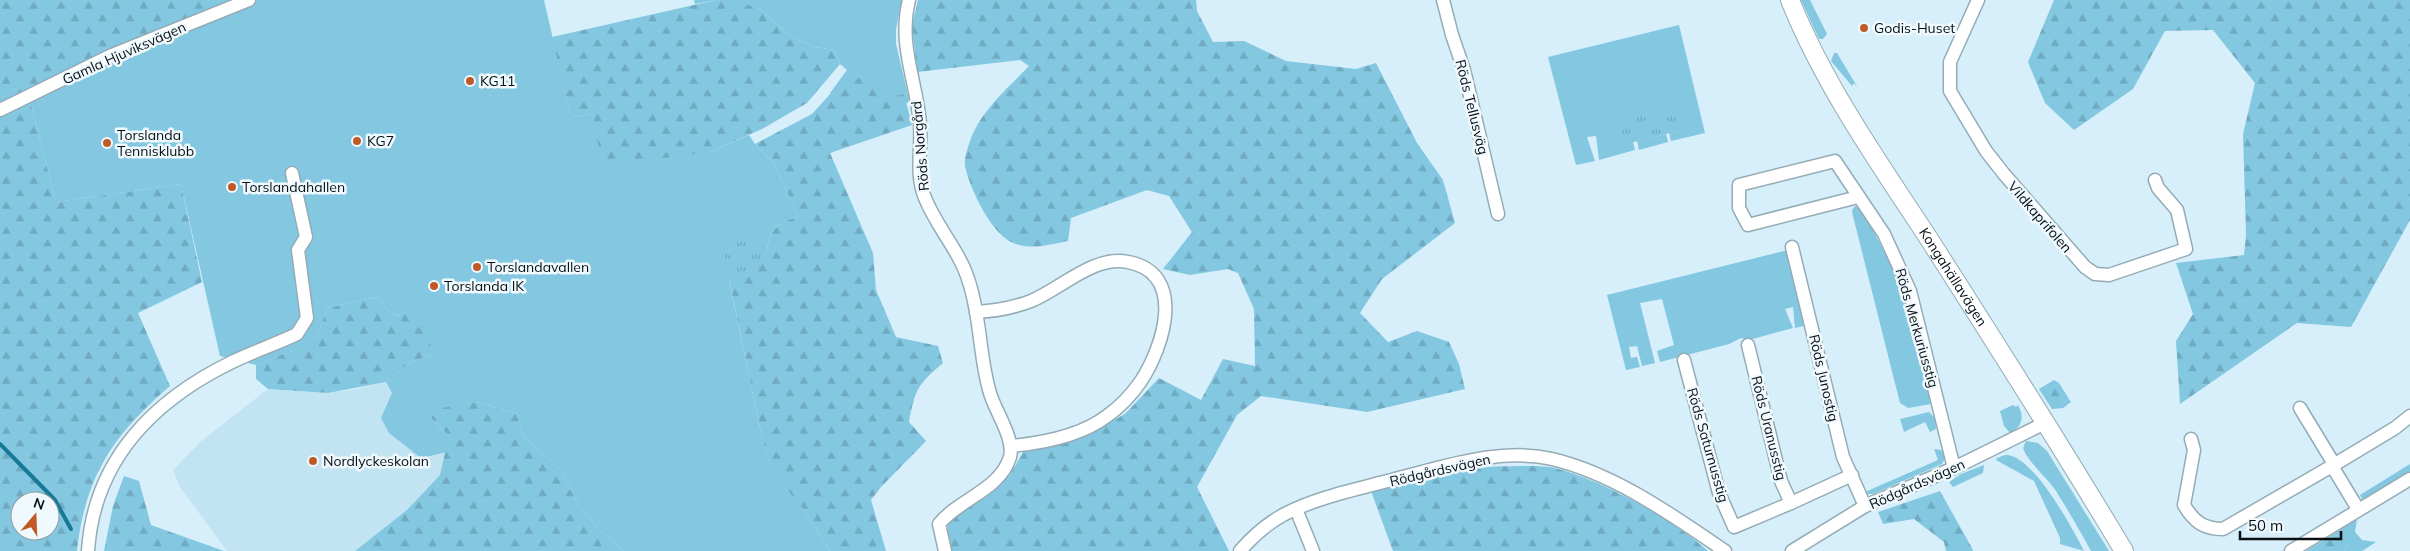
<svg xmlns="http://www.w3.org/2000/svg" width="2410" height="551" font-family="Mulish,sans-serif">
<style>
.built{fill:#c2e4f2}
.grass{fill:#83c7e1}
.forest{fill:url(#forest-firs);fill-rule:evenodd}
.park{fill:url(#park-tufts)}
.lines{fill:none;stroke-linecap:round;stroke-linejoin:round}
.stream{stroke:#187997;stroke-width:4}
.street-casing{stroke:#94acb5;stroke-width:15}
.secondary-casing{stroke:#94acb5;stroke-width:20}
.street{stroke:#fff;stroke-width:12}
.secondary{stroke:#fff;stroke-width:18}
.poi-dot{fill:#bf5a27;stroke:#f0fafe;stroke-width:2}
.labels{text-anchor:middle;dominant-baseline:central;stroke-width:5;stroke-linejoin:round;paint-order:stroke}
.poi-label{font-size:14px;fill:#070f13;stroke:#f0fafe;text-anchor:start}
.street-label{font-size:14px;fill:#070f13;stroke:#f0fafe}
</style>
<defs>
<pattern id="forest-firs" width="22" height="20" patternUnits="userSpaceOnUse" patternTransform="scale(1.25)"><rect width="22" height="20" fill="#83c7e1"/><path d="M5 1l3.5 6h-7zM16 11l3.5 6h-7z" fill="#70aac0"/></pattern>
<pattern id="park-tufts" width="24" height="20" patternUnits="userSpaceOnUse" patternTransform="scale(1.25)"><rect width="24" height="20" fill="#83c7e1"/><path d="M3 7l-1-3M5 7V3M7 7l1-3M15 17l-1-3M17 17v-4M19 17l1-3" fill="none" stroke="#70aac0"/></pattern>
</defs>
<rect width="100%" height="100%" fill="#d6effa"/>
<polygon class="built" points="403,368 448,445 440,475 407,510 355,551 227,551 180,487 173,470 200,442 268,389 328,393 357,389 386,382"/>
<g class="grass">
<path d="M231 0H544L571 117 593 114 710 152 749 135 755 144 773 162 798 216C775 225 768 230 767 255L744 278 729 281 762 437 773 471 807 514 830 551H623L597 527 579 507 563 472 523 436 518 414 477 402 431 418 449 436 447 452 421 458 389 433 381 418 392 393 386 382 409 363 433 355 401 316 390 312 376 297 327 308 317 337 300 348 256 365 220 356 181 184 56 202 27 89Z"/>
<polygon points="694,0 902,0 896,29 896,44 910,103 846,98 830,93 847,70 840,64 834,50 815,47 793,38 760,9 716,0 695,4"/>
<polygon points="1801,0 1810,0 1827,34 1823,39 1819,39"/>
<polygon points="1679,25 1705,133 1671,141 1669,133 1682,130 1657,113 1622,144 1633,142 1635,150 1599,160 1596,136 1587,137 1595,161 1576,165 1548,57"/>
<polygon points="1834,53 1837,53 1858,88 1854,83 1852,86 1831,61"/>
<polygon points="1666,134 1668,142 1639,150 1637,141"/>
<polygon points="1855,206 1859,208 1869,223 1901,283 1931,404 1908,408 1900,403 1853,216 1852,210"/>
<polygon points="1788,250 1807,325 1795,328 1793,307 1785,309 1793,328 1749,340 1741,338 1729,344 1660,362 1657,351 1674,345 1662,299 1640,303 1655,363 1642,366 1637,346 1629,347 1631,358 1637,357 1640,367 1626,370 1607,295"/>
<polygon points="2054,380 2059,383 2052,388 2060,405 2069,399 2071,402 2063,408 2052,409 2039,389"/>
<path d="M2013 405 2016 407 2018 405C2025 417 2022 427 2010 433L2004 426 2000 411Z"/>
<polygon points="1929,412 1935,418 1936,429 1930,432 1925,422 1904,432 1900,419"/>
<path d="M2026 441 2038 443 2047 451 2109 551H2091C2080 531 2068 510 2056 491 2047 478 2027 461 2023 448Z"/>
<polygon points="1934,449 1941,450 1944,453 1944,460 1942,464 1873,494 1866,494 1865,492 1938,460"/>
<path d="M2005 455C2032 453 2073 529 2084 551L2060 544V538L2034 481 1996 460 1997 458Z"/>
<polygon points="2410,464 2410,472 2369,497 2362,499 2360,495"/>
<polygon points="1984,465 1983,473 1953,487 1949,482 1961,474"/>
<polygon points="2357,519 2355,532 2362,540 2376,542 2362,551 2345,551 2348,545 2338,535 2326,539"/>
</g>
<g class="forest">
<path d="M0 0H231L27 89 56 202 181 184 202 282 138 313 170 386C114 434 85 476 77 551H0ZM20 501H50V531H20Z"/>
<polygon points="716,0 738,2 760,9 793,38 815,47 834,50 840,64 807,103 762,129 710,152 602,166 593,114 571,117 552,37"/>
<path d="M918 0H1196L1197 11 1213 42 1244 41 1286 61 1356 69 1376 63 1417 143 1443 180 1455 223 1382 279 1360 313 1388 342 1417 331 1449 342 1459 364 1465 389 1367 412 1261 396 1237 415 1197 487 1229 551H950L947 522 1009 476 1024 451 1078 439 1125 414 1159 378 1201 400 1223 359 1255 366 1254 309 1238 273 1228 269 1190 275 1163 269 1192 232 1169 196 1147 190 1071 218 1068 241C1052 244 1033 250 1016 244 992 237 970 189 965 166 964 160 967 150 969 144 979 112 1007 89 1029 66L1020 60 917 72 912 25Z"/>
<polygon points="2054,0 2410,0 2410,220 2351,327 2297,323 2180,404 2176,341 2193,314 2176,263 2244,255 2246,234 2243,134 2255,83 2213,30 2165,31 2133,89 2074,130 2045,103 2028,62"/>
<path d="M850 72 887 98 904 94 912 125 830 153 873 253 876 290 896 337 938 346 943 363C917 385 915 390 909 422L926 441 881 487 871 500 886 551H830L807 514 773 472 762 437 729 280 744 278 767 255C768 230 775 225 798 216L773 162 755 144 812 114Z"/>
<polygon points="376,297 390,312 400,316 408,312 424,320 433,355 409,363 386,382 328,393 268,389 256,379 256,365 299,348 317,337 327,308"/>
<polygon points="2059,383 2069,399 2060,405 2055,403 2050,393 2052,388"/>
<polygon points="477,402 518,414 523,436 563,472 579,507 597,527 623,551 355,551 407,510 440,475 449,436 431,418 437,409"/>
<path d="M1475 467C1495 467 1538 464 1555 468 1602 480 1672 519 1708 551H1393L1371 491Z"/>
<polygon points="124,476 139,481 151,525 224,551 104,551 113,506"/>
<polygon points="1940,491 1972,548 1973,551 1946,551 1944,542 1914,519 1883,524 1878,512"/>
<polygon points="2338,535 2344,538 2348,545 2345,551 2306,551 2326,539"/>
</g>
<g class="park">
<polygon points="1672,107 1677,111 1682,130 1622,145 1616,122"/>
<polygon points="762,237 767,255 744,278 729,280 722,244"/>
</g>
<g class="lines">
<polyline class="stream" points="0,444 55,500 71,529"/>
<defs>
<g id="street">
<path d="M909 0C898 45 916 79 920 123 922 148 915 175 925 198 937 228 960 251 969 282 981 318 979 357 990 393 995 411 1015 439 1010 457 1000 490 959 499 939 524L945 551"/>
<polyline points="1443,0 1452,35 1464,70 1498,214"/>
<polyline points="1978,0 1950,62 1950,91 1986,151 2004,174 2085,267 2095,274 2109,275 2186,249 2177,210 2158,188 2155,180"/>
<polyline points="0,110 112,55 249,0"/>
<polyline points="1858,197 1748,225 1739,208 1739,185 1835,161 1884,234 1910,291 1954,468"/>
<polyline points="1792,247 1843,457 1865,506"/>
<path d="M976 312C995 311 1013 308 1031 301 1061 289 1093 255 1128 262 1187 273 1164 346 1141 381 1132 394 1120 407 1107 416 1081 436 1043 443 1011 446"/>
<polyline points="1748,345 1781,481 1791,503 1852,475"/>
<polyline points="1684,360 1719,493 1734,527 1791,503"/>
<polyline points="2300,408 2334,464"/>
<path d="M2191 439 2194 450 2184 505C2194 522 2204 529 2223 529L2332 466"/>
<polyline points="1296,509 1313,551"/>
<polyline points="2358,509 2332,466 2395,428 2410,416"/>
<path d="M88 551C94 459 155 399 234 361 255 351 276 344 297 334L307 318 298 250 306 237 292 173"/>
<path d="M1240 551C1252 537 1267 524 1283 515 1317 497 1358 489 1395 479 1444 467 1500 447 1552 459 1615 474 1672 515 1725 551"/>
<polyline points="1792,551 1865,506 1954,468 2045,423"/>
<polyline points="2291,551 2410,479"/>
</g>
<g id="secondary">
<path id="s1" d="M1790 0C1824 85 1879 163 1929 239 1995 342 2061 446 2124 551"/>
</g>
</defs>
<use href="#street" class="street-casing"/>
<use href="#secondary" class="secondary-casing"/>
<use href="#street" class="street"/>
<use href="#secondary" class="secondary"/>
</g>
<g class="poi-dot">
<circle cx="1864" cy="28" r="5"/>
<circle cx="470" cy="81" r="5"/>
<circle cx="357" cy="141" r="5"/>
<circle cx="107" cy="143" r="5"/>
<circle cx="232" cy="187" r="5"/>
<circle cx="477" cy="267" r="5"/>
<circle cx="434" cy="286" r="5"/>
<circle cx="313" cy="461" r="5"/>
</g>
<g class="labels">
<g class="poi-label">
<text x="1874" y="28">Godis-Huset</text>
<text x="480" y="81">KG11</text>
<text x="117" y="135">Torslanda<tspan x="117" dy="16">Tennisklubb</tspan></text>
<text x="367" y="141">KG7</text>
<text x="242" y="187">Torslandahallen</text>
<text x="487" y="267">Torslandavallen</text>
<text x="444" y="286">Torslanda IK</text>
<text x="323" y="461">Nordlyckeskolan</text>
</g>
<g class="street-label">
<text transform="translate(124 53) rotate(-24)">Gamla Hjuviksvägen</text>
<text transform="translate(1472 107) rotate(76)">Röds Tellusväg</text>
<text transform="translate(920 146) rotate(-95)">Röds Norgård</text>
<text transform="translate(2040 217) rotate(49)">Vildkaprifolen</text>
<text stroke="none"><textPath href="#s1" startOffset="322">Kongahällavägen</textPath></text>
<text transform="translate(1917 328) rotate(74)">Röds Merkuriusstig</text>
<text transform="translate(1824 378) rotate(77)">Röds Junostig</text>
<text transform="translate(1769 428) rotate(76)">Röds Uranusstig</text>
<text transform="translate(1708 445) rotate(74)">Röds Saturnusstig</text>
<text transform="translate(1440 470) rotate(-13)">Rödgårdsvägen</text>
<text transform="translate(1917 484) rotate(-24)">Rödgårdsvägen</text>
</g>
</g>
<g transform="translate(35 516) rotate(19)"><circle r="24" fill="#f0fafe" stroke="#939ca0"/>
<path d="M0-4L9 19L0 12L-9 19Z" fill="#bf5a27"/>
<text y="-8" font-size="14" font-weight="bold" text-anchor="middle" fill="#070f13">N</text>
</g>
<path d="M2240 531v8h101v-8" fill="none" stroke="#070f13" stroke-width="2.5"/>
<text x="2248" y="531" font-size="15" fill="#070f13" stroke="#f0fafe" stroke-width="4" paint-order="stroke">50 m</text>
</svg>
